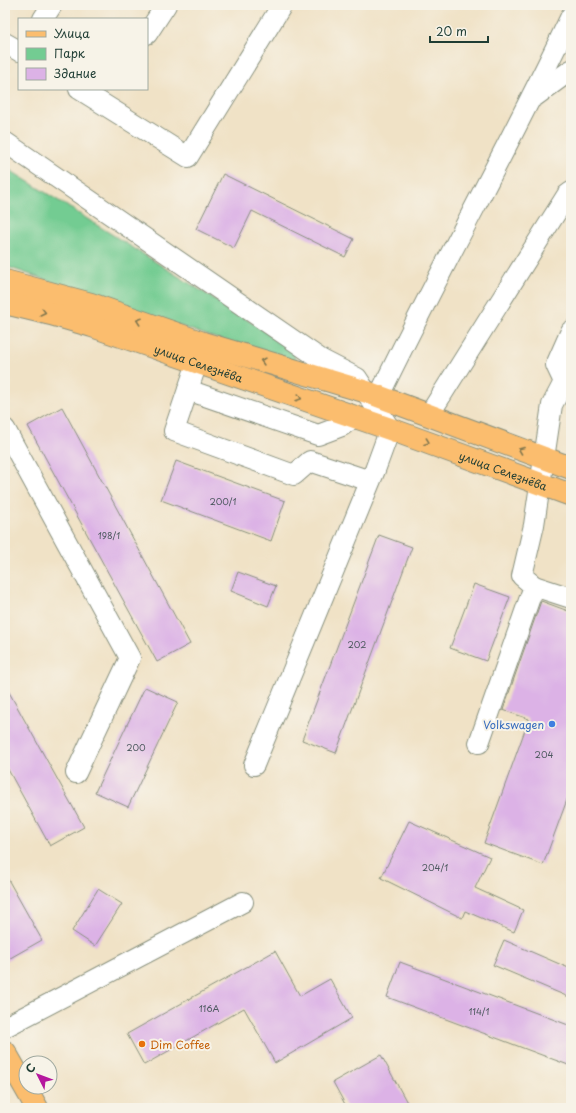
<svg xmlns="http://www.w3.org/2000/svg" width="576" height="1113" font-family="'Playpen Sans',sans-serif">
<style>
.green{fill:#73cc92;stroke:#498463}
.building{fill:#dcb2e6}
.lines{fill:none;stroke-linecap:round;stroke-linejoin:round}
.minor-casing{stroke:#88907d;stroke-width:22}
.major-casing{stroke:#88907d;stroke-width:24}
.minor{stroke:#fff;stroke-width:20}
.major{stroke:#fbbd6e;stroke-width:22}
.oneway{stroke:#82774e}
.shop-dot{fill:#3f7fe0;stroke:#f7f3e8;stroke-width:1.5}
.food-dot{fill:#e8710a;stroke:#f7f3e8;stroke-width:1.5}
.labels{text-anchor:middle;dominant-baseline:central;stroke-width:4;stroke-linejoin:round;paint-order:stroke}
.number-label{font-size:9px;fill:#4e5a60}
.street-label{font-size:11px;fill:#1f3d34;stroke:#f7f3e8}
.shop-label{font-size:11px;fill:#366cbe;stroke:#f7f3e8;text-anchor:end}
.food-label{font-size:11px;fill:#c56008;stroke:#f7f3e8;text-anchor:start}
</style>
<rect width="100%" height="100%" fill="#f7f3e8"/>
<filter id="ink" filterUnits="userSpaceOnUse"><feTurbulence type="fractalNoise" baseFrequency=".025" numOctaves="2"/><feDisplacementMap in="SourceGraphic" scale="8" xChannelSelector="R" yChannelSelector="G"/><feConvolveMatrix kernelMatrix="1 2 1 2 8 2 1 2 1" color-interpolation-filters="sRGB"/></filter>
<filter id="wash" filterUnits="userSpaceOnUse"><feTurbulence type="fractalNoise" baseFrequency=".012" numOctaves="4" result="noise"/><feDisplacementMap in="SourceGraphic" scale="16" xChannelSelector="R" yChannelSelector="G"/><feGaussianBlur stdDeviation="0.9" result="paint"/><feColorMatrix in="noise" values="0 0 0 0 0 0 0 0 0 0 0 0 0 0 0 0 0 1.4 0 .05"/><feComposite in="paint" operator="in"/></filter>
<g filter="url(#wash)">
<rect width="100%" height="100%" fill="#f0e2c6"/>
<polygon class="green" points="5,167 292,348 296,362 282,361 5,266"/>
<g id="blocks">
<g class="building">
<polygon points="223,174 354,239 345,257 252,211 234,248 196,229"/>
<polygon points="62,407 190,644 157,662 28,426"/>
<polygon points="176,461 285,501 271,541 161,500"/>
<polygon points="379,535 412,547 336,753 302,740"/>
<polygon points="238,572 276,586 268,606 231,591"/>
<polygon points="474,584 510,597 486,661 450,648"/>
<polygon points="541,601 571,612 571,789 543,865 484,843 529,719 503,710"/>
<polygon points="5,685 84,827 50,846 5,764"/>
<polygon points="145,687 178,702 128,807 95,792"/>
<polygon points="409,821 490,857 475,888 523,910 514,932 465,911 462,918 381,878"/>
<polygon points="5,874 42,940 5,961"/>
<polygon points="98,889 122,904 95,946 72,931"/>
<polygon points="504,940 571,969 571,998 493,965"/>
<polygon points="275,951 300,996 330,979 352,1018 275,1063 244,1008 144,1065 127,1034"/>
<polygon points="400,962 571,1026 571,1066 387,997"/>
<polygon points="381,1055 410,1108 347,1108 333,1082"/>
</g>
</g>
</g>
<g filter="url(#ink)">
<use href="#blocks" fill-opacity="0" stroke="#88907d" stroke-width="1"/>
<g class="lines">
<defs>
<g id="minor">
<polyline points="43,19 52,5"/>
<polyline points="147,34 166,5"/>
<polyline points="5,43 19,51"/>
<polyline points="79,89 188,157 282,5"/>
<polyline points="534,97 571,70"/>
<polyline points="5,142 322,360 357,378 390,429 375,470 254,765"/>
<polyline points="571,331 556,365 564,382 571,385"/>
<polyline points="202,348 174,431 294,475 310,461 370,481"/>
<polyline points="188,390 318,435 342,426 354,417"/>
<path d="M378 398C440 269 510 145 571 16"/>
<polyline points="429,415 567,195 571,192"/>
<polyline points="5,429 130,658 76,773"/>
<polyline points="534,586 571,598"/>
<polyline points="479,743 534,586 522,576 534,525 552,405 564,382"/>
<polyline points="5,1027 243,902"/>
</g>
<g id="major">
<polyline points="5,281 91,304 203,343 367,392 571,468"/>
<path id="s1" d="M5 303 51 314 92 326 390 429 571 495"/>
<polyline points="5,1052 37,1108"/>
</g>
</defs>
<use href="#minor" class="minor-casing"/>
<use href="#major" class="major-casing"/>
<use href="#minor" class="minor"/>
<use href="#major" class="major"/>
</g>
<defs><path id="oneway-chevron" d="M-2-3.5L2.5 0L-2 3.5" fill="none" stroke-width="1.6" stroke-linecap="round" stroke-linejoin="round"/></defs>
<g class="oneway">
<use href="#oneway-chevron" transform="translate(43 312) rotate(14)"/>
<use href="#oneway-chevron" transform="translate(139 321) rotate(-161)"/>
<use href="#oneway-chevron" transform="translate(263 361) rotate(-164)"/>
<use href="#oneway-chevron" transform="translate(299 398) rotate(19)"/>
<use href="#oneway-chevron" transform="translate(427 442) rotate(20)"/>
<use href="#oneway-chevron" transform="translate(521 450) rotate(-159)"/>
</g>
</g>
<circle class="shop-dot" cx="552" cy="724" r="4"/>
<circle class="food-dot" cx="142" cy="1044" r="4"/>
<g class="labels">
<g class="number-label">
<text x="223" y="501">200/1</text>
<text x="109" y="535">198/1</text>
<text x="357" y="644">202</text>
<text x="136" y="747">200</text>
<text x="544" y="754">204</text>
<text x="435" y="867">204/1</text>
<text x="209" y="1008">116А</text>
<text x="479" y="1011">114/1</text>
</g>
<g class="street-label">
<text stroke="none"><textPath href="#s1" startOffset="203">улица Селезнёва</textPath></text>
<text stroke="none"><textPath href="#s1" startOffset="526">улица Селезнёва</textPath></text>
</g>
<g class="shop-label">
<text x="544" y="724">Volkswagen</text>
</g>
<g class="food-label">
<text x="150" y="1044">Dim Coffee</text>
</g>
</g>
<rect width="576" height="1113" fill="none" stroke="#f7f3e8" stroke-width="20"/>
<rect x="18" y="18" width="130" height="72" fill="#f7f3e8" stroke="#a1aaa0"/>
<rect x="26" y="31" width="20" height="6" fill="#fbbd6e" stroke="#a1aaa0"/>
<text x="54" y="38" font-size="12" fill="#1f3d34">Улица</text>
<rect x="26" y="48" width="20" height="12" fill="#73cc92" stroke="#a1aaa0"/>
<text x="54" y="58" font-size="12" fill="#1f3d34">Парк</text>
<rect x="26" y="68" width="20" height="12" fill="#dcb2e6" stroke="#a1aaa0"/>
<text x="54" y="78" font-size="12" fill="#1f3d34">Здание</text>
<g transform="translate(38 1075) rotate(312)"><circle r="19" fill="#f7f3e8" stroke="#a1aaa0"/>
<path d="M0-3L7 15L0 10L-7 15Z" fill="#b5179e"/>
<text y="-6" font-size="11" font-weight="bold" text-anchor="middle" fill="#1f3d34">С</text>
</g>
<path d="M430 36v6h58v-6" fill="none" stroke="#1f3d34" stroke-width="2"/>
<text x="436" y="36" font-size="12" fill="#1f3d34" stroke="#f7f3e8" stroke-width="3" paint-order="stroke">20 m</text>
</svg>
